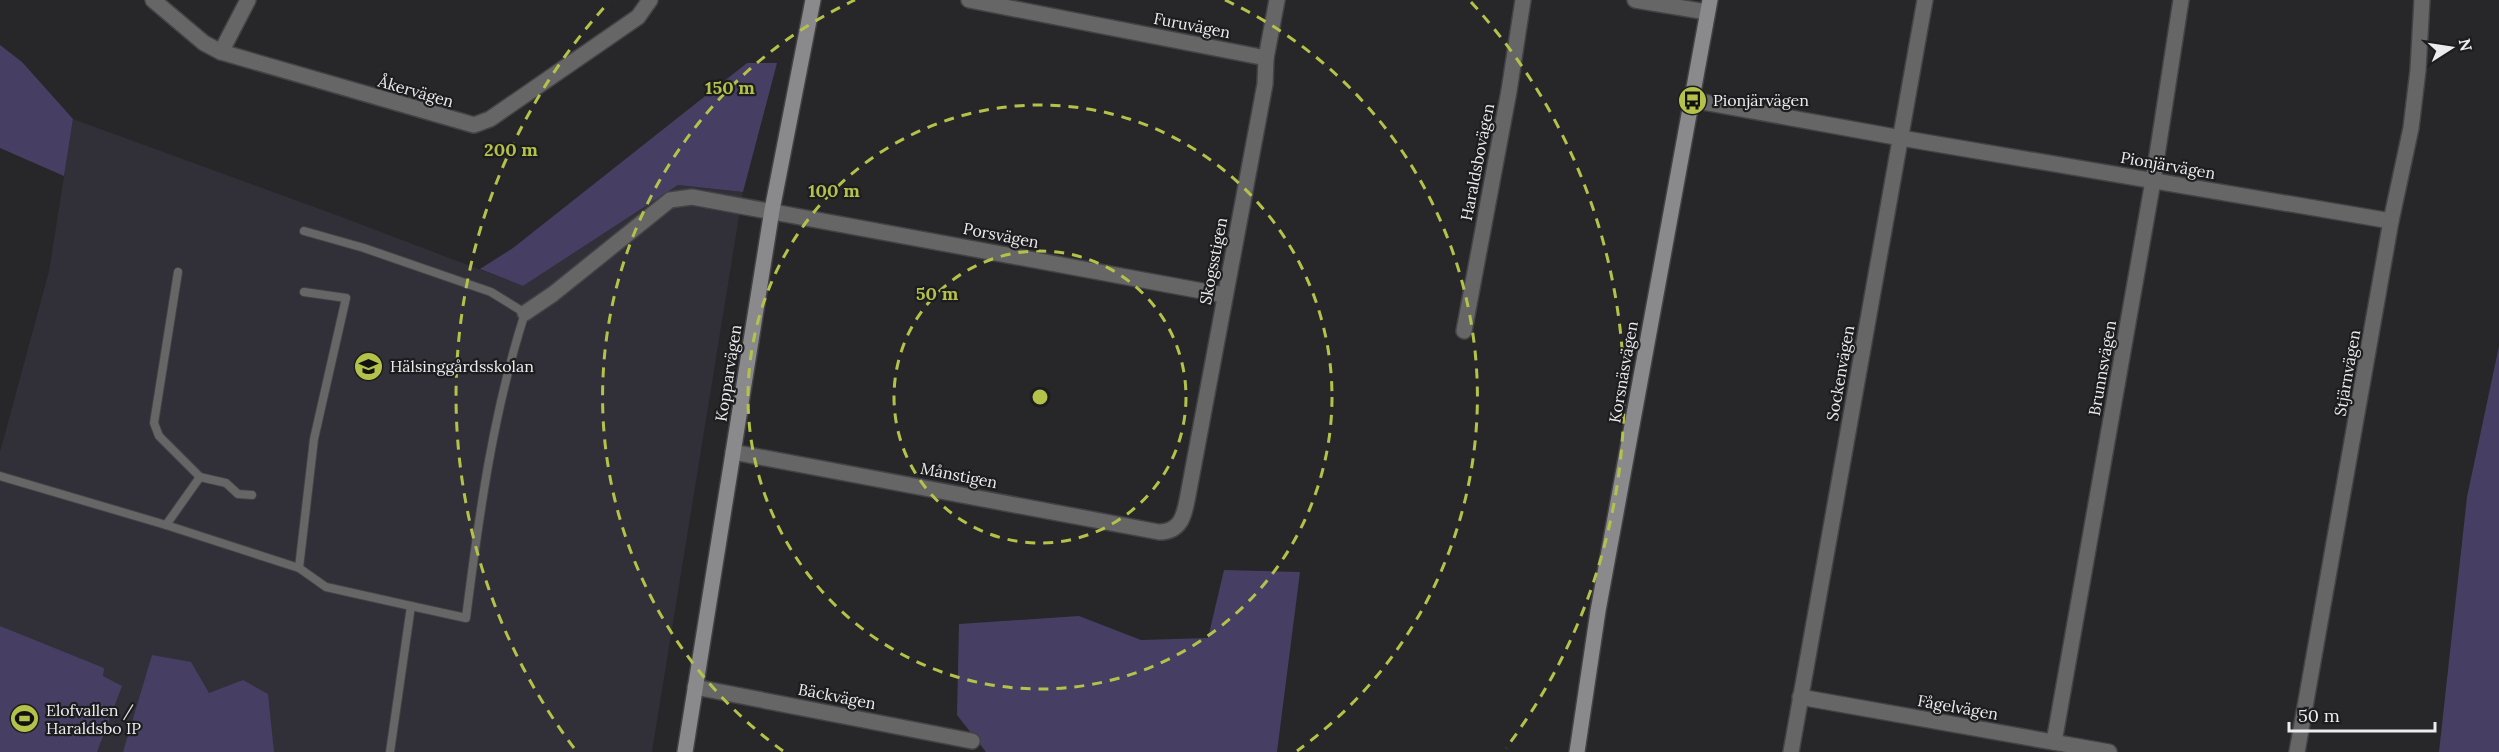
<svg xmlns="http://www.w3.org/2000/svg" width="2499" height="752" font-family="Lora,serif">
<style>
.built{fill:#312f37}
.green{fill:#473e63}
.lines{fill:none;stroke-linecap:round;stroke-linejoin:round}
.lane-casing{stroke:#434245;stroke-width:10}
.street-casing{stroke:#434245;stroke-width:18}
.secondary-casing{stroke:#434245;stroke-width:18}
.lane{stroke:#666667;stroke-width:8}
.street{stroke:#666667;stroke-width:15}
.secondary{stroke:#8a8a8c;stroke-width:15}
.ring{fill:none;stroke:#b5c249;stroke-width:3;stroke-dasharray:10 8}
.labels{text-anchor:middle;dominant-baseline:central;stroke-width:4.5;stroke-linejoin:round;paint-order:stroke}
.street-label{font-size:16px;fill:#ececee;stroke:#1d1d1f}
.poi-label{font-size:16px;fill:#ececee;stroke:#1d1d1f;text-anchor:start}
.centre{fill:#b5c249;stroke:#1d1d1f;stroke-width:3}
.ring-label{font-size:18px;text-anchor:middle;font-weight:bold;fill:#b5c249;stroke:#1d1d1f;stroke-width:4.5;stroke-linejoin:round;paint-order:stroke}
</style>
<rect width="100%" height="100%" fill="#272629"/>
<polygon class="built" points="73,119 339,216 523,286 678,185 743,192 652,752 0,752 0,452 49,271"/>
<g class="green">
<polygon points="0,45 22,62 73,119 64,176 0,148"/>
<polygon points="747,63 777,63 743,192 678,185 523,286 480,269 513,248"/>
<polygon points="2499,346 2499,752 2439,752 2467,497"/>
<polygon points="1224,570 1300,572 1277,752 986,752 957,715 959,624 1079,616 1141,640 1208,638"/>
<polygon points="0,626 104,668 103,676 122,686 97,752 0,752"/>
<polygon points="152,655 191,662 209,693 243,680 268,694 274,752 123,752"/>
</g>
<g class="lines">
<defs>
<g id="lane">
<path d="M304 231 364 248 491 292 525 313C493 412 479 515 466 618L411 606"/>
<polyline points="178,272 154,423 159,436 200,477 226,483 238,494 252,495"/>
<polyline points="0,476 166,525 299,568 326,587 411,606 390,752"/>
<polyline points="166,525 200,477"/>
<polyline points="299,568 314,439 346,298 304,292"/>
</g>
<g id="street">
<polyline points="153,0 204,43 221,52 474,125 490,119 638,17 650,0"/>
<polyline points="969,0 1266,58"/>
<polyline points="1635,0 1707,12"/>
<polyline points="221,52 248,0"/>
<polyline points="1692,100 1901,138 2391,221"/>
<polyline points="525,313 553,294 670,200 692,197 1224,295"/>
<polyline points="1464,331 1509,91 1523,0"/>
<path d="M733 452 1159 532C1184 532 1185 510 1189 490L1265 84 1266 58 1277 0"/>
<polyline points="695,687 972,741"/>
<polyline points="1800,697 2109,752"/>
<polyline points="2054,742 2153,181 2181,0"/>
<polyline points="1791,752 1925,0"/>
<polyline points="2297,752 2391,221 2411,128 2418,70 2422,0"/>
</g>
<g id="secondary">
<polyline points="685,752 772,210 813,0"/>
<polyline points="1577,752 1598,611 1710,0"/>
</g>
</defs>
<use href="#lane" class="lane-casing"/>
<use href="#street" class="street-casing"/>
<use href="#secondary" class="secondary-casing"/>
<use href="#lane" class="lane"/>
<use href="#street" class="street"/>
<use href="#secondary" class="secondary"/>
</g>
<g class="ring">
<circle cx="1040" cy="397" r="146"/>
<circle cx="1040" cy="397" r="292"/>
<path d="M783 751A438 438 0 0 1 855 0M1225 0A438 438 0 0 1 1297 751"/>
<path d="M574 748A584 584 0 0 1 609 2M1471 2A584 584 0 0 1 1506 748"/>
</g>
<defs>
<symbol id="bus-disc" viewBox="-11 -11 22 22"><circle r="9.5" fill="#b5c249" stroke="#1d1d1f"/><path d="M-5-6H5V4H4V6H2V4H-2V6H-4V4H-5ZM-3.5-4V0h7V-4ZM-3.5 1.2v1.5H-2V1.2ZM2 1.2v1.5H3.5V1.2Z" fill="#111"/></symbol>
<symbol id="school-disc" viewBox="-11 -11 22 22"><circle r="9.5" fill="#b5c249" stroke="#1d1d1f"/><path d="M0-5L7-2L0 1L-7-2ZM-4 1L0 2.5L4 1V4Q0 6-4 4Z" fill="#111"/></symbol>
<symbol id="stadium-disc" viewBox="-11 -11 22 22"><circle r="9.5" fill="#b5c249" stroke="#1d1d1f"/><path d="M0-5a6.5 5 0 1 0 0 10a6.5 5 0 1 0 0-10ZM-3.5-1.8h7v3.6h-7Z" fill="#111"/></symbol>
</defs>
<g fill-rule="evenodd">
<use href="#bus-disc" x="1676" y="84" width="33" height="33"/>
<use href="#school-disc" x="352" y="350" width="33" height="33"/>
<use href="#stadium-disc" x="8" y="702" width="33" height="33"/>
</g>
<g class="labels">
<g class="street-label">
<text transform="translate(1192 25) rotate(11)">Furuvägen</text>
<text transform="translate(416 91) rotate(16)">Åkervägen</text>
<text transform="translate(1477 162) rotate(-79)">Haraldsbovägen</text>
<text transform="translate(2168 165) rotate(10)">Pionjärvägen</text>
<text transform="translate(1001 235) rotate(11)">Porsvägen</text>
<text transform="translate(1213 261) rotate(-79)">Skogsstigen</text>
<text transform="translate(2102 368) rotate(-80)">Brunnsvägen</text>
<text transform="translate(1623 372) rotate(-80)">Korsnäsvägen</text>
<text transform="translate(728 373) rotate(-81)">Kopparvägen</text>
<text transform="translate(1840 373) rotate(-80)">Sockenvägen</text>
<text transform="translate(2347 373) rotate(-80)">Stjärnvägen</text>
<text transform="translate(959 475) rotate(11)">Månstigen</text>
<text transform="translate(837 696) rotate(11)">Bäckvägen</text>
<text transform="translate(1958 707) rotate(10)">Fågelvägen</text>
</g>
<g class="poi-label">
<text x="1713" y="100">Pionjärvägen</text>
<text x="390" y="366">Hälsinggårdsskolan</text>
<text x="46" y="710">Elofvallen /<tspan x="46" dy="18">Haraldsbo IP</tspan></text>
</g>
</g>
<circle cx="1040" cy="397" r="9" class="centre"/>
<g class="ring-label">
<text x="730" y="94">150 m</text>
<text x="511" y="156">200 m</text>
<text x="834" y="197">100 m</text>
<text x="937" y="300">50 m</text>
</g>
<g transform="translate(2451 48) rotate(78)" stroke="#1d1d1f" stroke-width="4.5" paint-order="stroke">
<path d="M0-4.5L10 22L0 15L-10 22Z" fill="#ececee"/>
<text y="-9" font-size="16" font-weight="bold" text-anchor="middle" fill="#ececee">N</text>
</g>
<path d="M2289 722v9h146v-9" fill="none" stroke="#ececee" stroke-width="3"/>
<text x="2298" y="722" font-size="18" fill="#ececee" stroke="#1d1d1f" stroke-width="4.5" paint-order="stroke">50 m</text>
</svg>
